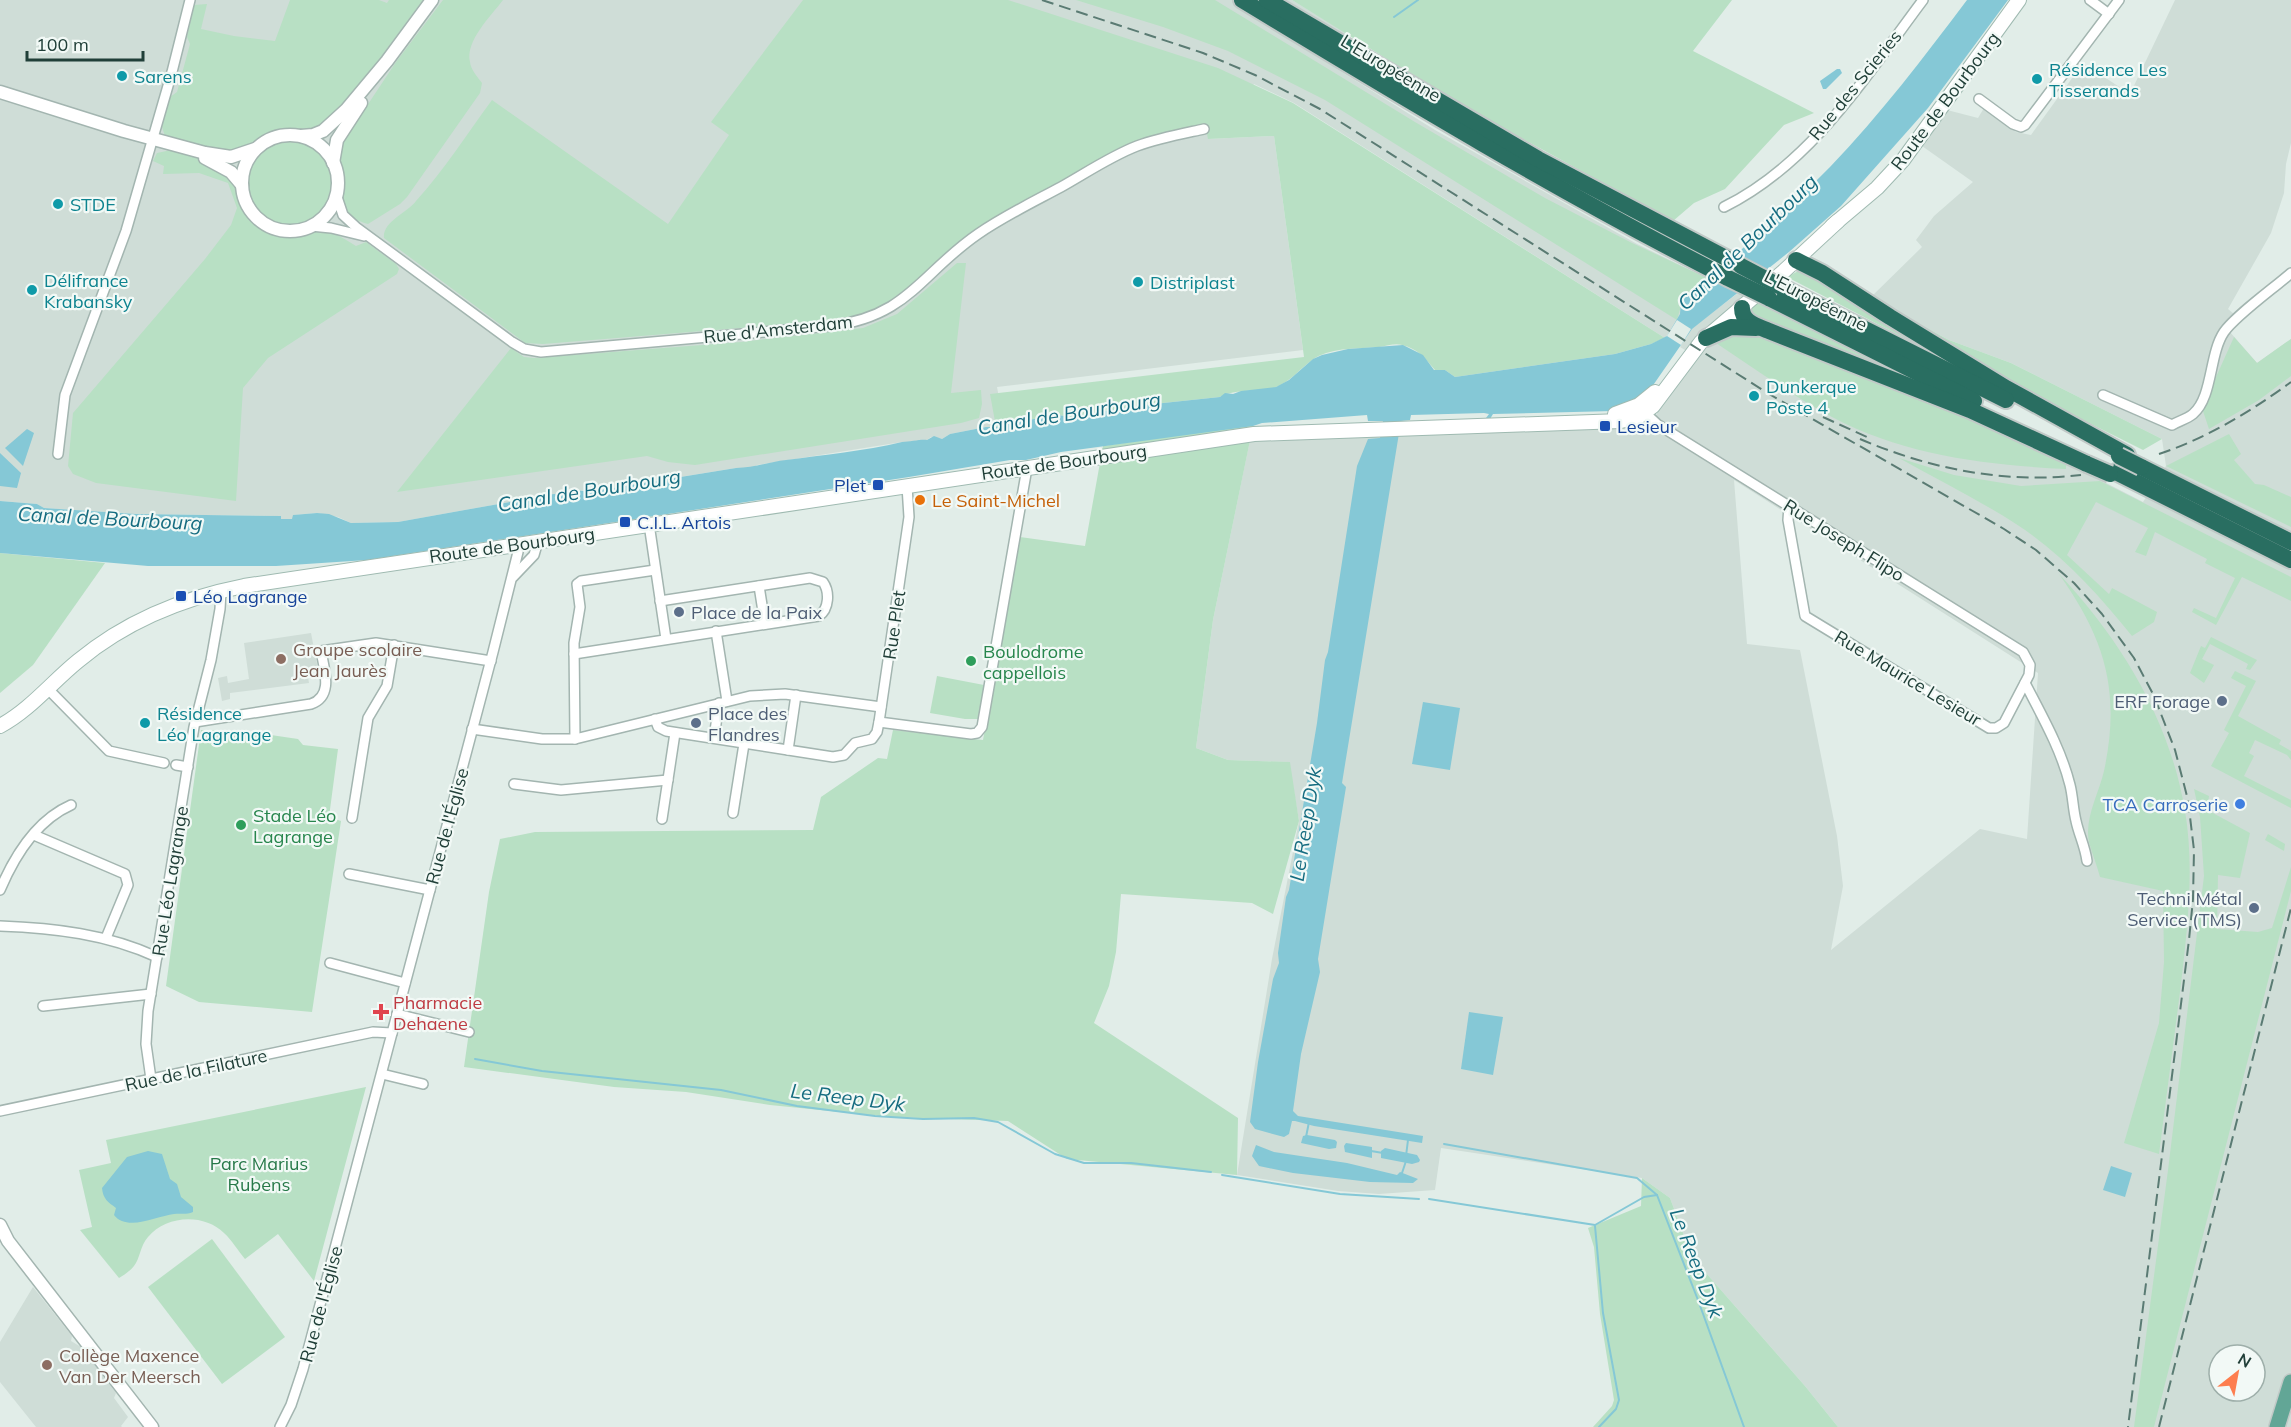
<svg xmlns="http://www.w3.org/2000/svg" width="2291" height="1427" font-family="Mulish,sans-serif">
<style>
.built{fill:#cfddd7;fill-rule:evenodd}
.green{fill:#b8e0c4}
.water{fill:#85c8d6}
.pier{fill:#e1ede8}
.lines{fill:none;stroke-linecap:round;stroke-linejoin:round}
.stream{stroke:#85c8d6;stroke-width:2}
.minor-casing{stroke:#a3b5b0;stroke-width:12}
.tertiary-casing{stroke:#a3b5b0;stroke-width:15}
.secondary-casing{stroke:#9fbab1;stroke-width:16}
.primary-casing{stroke:#c1c9c7;stroke-width:18}
.motorway-casing{stroke:#c1c9c7;stroke-width:20}
.minor{stroke:#fff;stroke-width:9}
.tertiary{stroke:#fff;stroke-width:12}
.secondary{stroke:#fff;stroke-width:14}
.primary{stroke:#62a696;stroke-width:15}
.motorway{stroke:#296e61;stroke-width:16}
.rail{stroke:#5a7b73;stroke-width:2;stroke-dasharray:12 6;stroke-linecap:butt}
.motorway-bridge-casing{stroke:#c1c9c7;stroke-width:20;stroke-linecap:butt}
.motorway-bridge{stroke:#296e61;stroke-width:16}
.culture-dot{fill:#0f9aa8;stroke:#f2f9f6;stroke-width:2}
.transit-dot{fill:#1a4fb4;stroke:#f2f9f6;stroke-width:2}
.food-dot{fill:#e8710a;stroke:#f2f9f6;stroke-width:2}
.service-dot{fill:#5c6f8a;stroke:#f2f9f6;stroke-width:2}
.education-dot{fill:#8d6e63;stroke:#f2f9f6;stroke-width:2}
.leisure-dot{fill:#2e9e5b;stroke:#f2f9f6;stroke-width:2}
.shop-dot{fill:#3f7fe0;stroke:#f2f9f6;stroke-width:2}
.health-dot{fill:#e0444e;stroke:#f2f9f6;stroke-width:2}
.labels{text-anchor:middle;dominant-baseline:central;stroke-width:4.5;stroke-linejoin:round;paint-order:stroke}
.street-label{font-size:18px;fill:#203f38;stroke:#f2f9f6}
.culture-label{font-size:18px;fill:#0d838f;stroke:#f2f9f6;text-anchor:start}
.transit-label{font-size:18px;fill:#164399;stroke:#f2f9f6;text-anchor:start}
.food-label{font-size:18px;fill:#c56008;stroke:#f2f9f6;text-anchor:start}
.service-label{font-size:18px;fill:#4e5e75;stroke:#f2f9f6;text-anchor:start}
.education-label{font-size:18px;fill:#785e54;stroke:#f2f9f6;text-anchor:start}
.leisure-label{font-size:18px;fill:#27864d;stroke:#f2f9f6;text-anchor:start}
.shop-label{font-size:18px;fill:#366cbe;stroke:#f2f9f6;text-anchor:end}
.health-label{font-size:18px;fill:#be3a42;stroke:#f2f9f6;text-anchor:start}
.park-label{font-size:18px;fill:#277949;stroke:#f2f9f6}
.water-label{font-size:20px;font-style:italic;fill:#156c80;stroke:#f2f9f6}
</style>
<rect width="100%" height="100%" fill="#e1ede8"/>
<g class="built">
<polygon points="0,0 1292,0 1350,35 1308,51 1435,130 1637,244 1709,279 1665,338 1294,103 1254,84 1208,139 1274,136 1303,350 997,387 1004,425 996,427 986,427 950,434 942,439 931,437 927,440 911,443 902,442 757,465 752,468 736,468 587,492 583,490 571,493 562,492 552,496 540,496 532,500 526,499 398,522 351,523 338,517 317,513 294,515 293,519 281,519 280,516 136,514 44,508 37,504 0,501"/>
<path d="M2175 0H2291V143L2286 164 2284 193 2271 233 2228 309 2234 314 2223 324 2257 363 2291 339V1427H1838L1805 1386 1692 1257 1670 1198 1642 1178 1441 1148 1435 1190 1379 1194 1338 1191 1237 1175 1272 959 1299 821 1289 762 1228 760 1196 748 1213 620 1250 440 1619 426 1656 415 1695 356 1680 347 1691 329 1738 293 2143 502 2166 466 2162 439 2011 363 1949 340 1870 298 1922 247 1916 240 1934 216 1973 182 1922 146 1947 110 1978 118 1984 108 2016 132 2031 135 2083 63 2130 94ZM1734 480 2038 673 2027 839 1980 829 1831 950 1843 886 1837 836 1800 650 1747 644ZM2219 1355H2255V1391H2219Z"/>
<polygon points="311,633 318,669 307,671 309,683 230,693 230,699 222,701 218,678 227,676 228,683 249,679 244,643"/>
<polygon points="33,1287 72,1336 71,1341 81,1347 116,1393 114,1398 128,1417 121,1426 122,1427 36,1427 0,1382 0,1342"/>
</g>
<g class="green">
<polygon points="290,0 379,0 387,3 389,0 423,0 350,99 320,128 273,132 233,154 178,142 165,136 162,127 170,97 177,92 190,44 187,37 194,5 207,4 201,29 234,36 275,41"/>
<path d="M443 0H503C491 16 465 41 470 62 471 70 477 76 482 83L480 93 407 197 400 204 368 224C330 212 348 203 344 176 343 167 339 158 339 148L396 62Z"/>
<path d="M803 0H1008L1218 68 1293 103 1665 338 1651 344 1615 354 1455 377 1445 370H1435C1426 359 1417 348 1402 345 1395 343 1387 346 1379 347 1358 349 1334 347 1315 358 1301 367 1291 382 1274 388 1259 392 1232 389 1220 397L1135 406 1070 417 1058 415 1016 422 996 427 990 394 1304 357 1274 136 1208 139 1205 124 1165 132 1127 144 969 234C938 257 913 289 879 307 862 316 842 318 824 321L543 344 525 343 384 238C382 222 407 213 416 201 444 170 467 134 492 100L668 224 729 135 711 122Z"/>
<polygon points="1076,0 1215,0 1415,122 1545,198 1630,242 1709,279 1681,306 1677,320 1325,100 1228,51 1163,27"/>
<polygon points="1292,0 1732,0 1693,51 1814,113 1784,125 1725,189 1694,203 1673,221 1461,105"/>
<circle cx="290" cy="182" r="43"/>
<path d="M171 150C185 155 218 163 227 172 246 191 238 218 268 231 291 241 299 230 318 229 330 229 346 240 356 246L366 242 396 264 399 269 397 274 268 358 243 388 236 501 96 483 73 474 68 466 73 413 205 259 231 225 237 208 228 183 199 173 163 174 164 166 153 161 157 153Z"/>
<polygon points="957,263 966,263 951,393 981,390 982,404 979,418 961,423 695,465 668,462 647,456 397,492 511,348 524,357 534,358 741,342 863,328 897,314"/>
<polygon points="1802,269 1918,339 1916,344 1787,277"/>
<polygon points="1755,302 1939,394 1748,315"/>
<polygon points="1904,316 1949,340 2011,363 2162,439 2143,450 2007,382"/>
<path d="M1750 334 1944 407 1991 427 2066 465V469C1985 465 1904 455 1832 417 1791 395 1754 368 1716 343L1736 335Z"/>
<polygon points="2234,337 2257,363 2291,339 2291,376 2259,400 2209,429 2202,408"/>
<polygon points="1248,425 1253,426 1213,620 1196,748 1228,760 1290,762 1299,821 1273,914 1252,903 1121,894 1116,952 1109,986 1094,1023 1238,1118 1237,1175 1067,1159 1008,1121 890,1117 770,1105 686,1092 614,1087 464,1067 489,892 500,839 535,832 813,830 821,797 878,758 887,759 893,730 983,740 1020,537 1085,546 1103,446"/>
<polygon points="2229,434 2241,454 2234,460 2255,484 2264,485 2291,497 2291,527 2166,466"/>
<path d="M1899 458 1954 475 2021 486 2100 481 2291 577V601L2242 577 2216 625 2192 612 2194 608 2216 618 2235 578 2205 563 2207 559 2155 532 2146 556 2135 552 2148 528 2096 502 2067 555 2109 594 2112 588 2157 612 2154 622 2132 636C2099 595 2061 553 2016 524 1979 500 1938 480 1899 458Z"/>
<polygon points="0,553 105,563 33,665 0,693"/>
<path d="M2059 574C2121 640 2170 720 2185 811 2195 870 2187 932 2180 992 2173 1046 2166 1100 2159 1154L2124 1143 2159 1023 2164 962 2163 891 2100 877C2097 865 2092 854 2089 842 2084 819 2099 793 2104 771 2121 691 2105 639 2059 574Z"/>
<polygon points="2211,637 2257,660 2250,670 2246,669 2248,664 2210,644 2202,659 2214,665 2204,683 2190,673 2201,646 2205,648"/>
<polygon points="2235,671 2256,681 2238,716 2281,740 2279,744 2291,751 2291,760 2287,755 2255,740 2249,753 2254,756 2244,776 2291,800 2291,808 2211,766 2229,733 2224,730 2246,686 2231,678"/>
<polygon points="937,676 984,685 978,719 965,719 930,713"/>
<polygon points="201,730 236,730 298,739 303,745 338,749 329,817 341,821 312,1012 199,1002 166,986"/>
<polygon points="2194,789 2209,796 2208,804 2211,812 2250,833 2240,878 2218,875 2217,929 2258,932 2272,928 2291,867 2291,891 2154,1427 2134,1427 2168,1170 2204,876 2200,817"/>
<polygon points="2268,834 2285,844 2284,851 2265,840"/>
<path d="M366 1087 314 1281 278 1234 245 1259C238 1251 232 1240 224 1233 204 1213 166 1215 148 1237 140 1246 140 1259 134 1266 130 1271 124 1275 119 1278L80 1230 92 1227 79 1170 111 1163 106 1140Z"/>
<polygon points="1642,1178 1670,1198 1692,1257 1805,1386 1838,1427 1593,1427 1612,1406 1614,1400 1600,1314 1594,1247 1588,1228 1641,1206"/>
<polygon points="212,1239 285,1337 222,1384 148,1287"/>
</g>
<g class="water">
<path d="M1967 0H2008L1928 108 1841 206 1789 252 1692 329 1647 394 1613 411 1493 414 1490 419 1486 418 1489 414 1484 413 1411 415 1410 420 1401 421 1342 783 1346 787 1318 959 1320 972 1301 1054 1293 1111 1298 1116 1423 1136 1422 1143 1314 1126 1295 1121H1292L1289 1134 1284 1137 1255 1129 1250 1122 1258 1062 1273 979 1279 963 1278 953 1286 897 1289 890 1317 723 1325 660 1328 652 1357 466 1368 439 1380 438 1383 421H1368L1367 415 1262 423 1253 426 1061 452 1026 460H1010L909 477 367 560 276 566H148L0 553V501L37 504 44 508 136 514 281 516V519H292L293 515 317 513 329 514 351 523 398 522 526 499C534 501 537 495 545 495 555 495 579 488 588 492L736 468C753 468 769 462 786 460 824 455 864 451 902 442 910 442 921 439 927 440L934 436 942 439 950 434 986 427H996L1016 422 1058 415 1070 417 1135 406 1220 397 1225 393 1233 394 1241 391 1276 387 1289 380 1313 359 1322 355 1348 349 1403 345 1423 355 1434 370H1445L1455 377 1615 354 1651 344 1667 336 1680 314 1681 301 1700 282H1705C1747 244 1790 208 1830 167 1880 115 1924 57 1967 0Z"/>
<polygon points="1837,69 1840,69 1842,73 1826,89 1823,89 1820,81"/>
<polygon points="27,429 34,433 23,466 5,448"/>
<polygon points="0,453 21,473 17,488 0,486"/>
<polygon points="1423,702 1460,708 1450,770 1412,764"/>
<polygon points="1469,1012 1503,1017 1493,1075 1461,1069"/>
<polygon points="1307,1135 1335,1140 1337,1142 1336,1148 1329,1149 1301,1143 1303,1136"/>
<polygon points="1346,1143 1372,1147 1372,1158 1345,1152 1344,1146"/>
<polygon points="1256,1145 1274,1152 1347,1163 1397,1175 1400,1172 1418,1179 1413,1183 1370,1182 1293,1173 1259,1166 1252,1156"/>
<polygon points="1385,1148 1417,1155 1420,1160 1419,1162 1412,1164 1381,1158 1381,1151"/>
<path d="M148 1151 162 1154 170 1179 177 1184 181 1197 193 1207V1212C186 1215 181 1213 174 1214 157 1216 127 1232 114 1215L116 1208C108 1202 103 1199 102 1188L127 1157Z"/>
<polygon points="2111,1166 2132,1173 2125,1197 2103,1190"/>
</g>
<polygon class="pier" points="1677,320 1691,329 1681,345 1667,336"/>
<g class="lines">
<g class="stream">
<polyline points="1394,17 1418,0"/>
<polyline points="475,1059 542,1071 721,1090 797,1106 875,1116 923,1119 974,1118 998,1122 1055,1154 1084,1163 1131,1163 1211,1172"/>
<polyline points="1306,1137 1309,1122"/>
<polyline points="1444,1144 1637,1178 1657,1195"/>
<polyline points="1371,1151 1383,1153"/>
<polyline points="1406,1156 1408,1140"/>
<polyline points="1222,1175 1340,1194 1419,1199"/>
<polyline points="1401,1176 1406,1161"/>
<polyline points="1429,1199 1595,1225 1644,1197 1657,1195 1698,1300 1744,1427"/>
<polyline points="1595,1226 1603,1313 1619,1400 1616,1409 1599,1427"/>
</g>
<defs>
<g id="minor">
<polyline points="2090,0 2109,14"/>
<polyline points="1979,99 2013,124 2021,127 2025,125 2119,0"/>
<path d="M336 194 343 215 356 227 512 342 524 349 541 352 830 326C908 317 921 273 978 234 1004 216 1033 202 1061 187 1086 173 1111 156 1137 146 1159 138 1181 134 1204 129"/>
<path d="M1724 207C1811 164 1866 76 1923 0"/>
<polyline points="311,226 331,228 364,236"/>
<path d="M2103 395 2172 425C2179 421 2187 419 2193 414 2213 397 2209 354 2224 332 2236 315 2274 288 2291 273"/>
<polyline points="1642,410 1657,424 2023,652 2030,665 2029,675 2004,723 1996,728 1989,728 1805,616 1788,520 1789,506"/>
<polyline points="58,454 65,395 126,231 172,72 190,0"/>
<polyline points="649,524 666,639"/>
<polyline points="513,577 534,555 538,541"/>
<polyline points="759,586 765,624"/>
<polyline points="716,631 727,701"/>
<path d="M574 654 819 616C829 609 830 592 823 582L810 578 660 601"/>
<path d="M2025 683C2042 716 2061 749 2070 785 2073 797 2073 809 2076 821 2079 835 2085 846 2087 861"/>
<polyline points="47,688 109,751 164,763"/>
<polyline points="655,719 658,727 666,731 833,757 844,755 855,743 872,739 877,732 879,722 909,517 907,486"/>
<path d="M195 722 311 704C334 696 324 669 321 651L376 643 491 661"/>
<polyline points="879,722 971,734 977,733 982,727 1027,468"/>
<polyline points="472,729 542,739 575,739 750,696 785,694 881,707"/>
<polyline points="714,738 719,703"/>
<polyline points="575,739 574,643 580,607 577,584 581,581 655,570"/>
<polyline points="788,750 796,695"/>
<polyline points="176,765 188,767"/>
<polyline points="514,784 561,790 668,780"/>
<polyline points="733,813 744,744"/>
<polyline points="352,818 368,718 387,686 394,645"/>
<polyline points="662,819 675,733"/>
<polyline points="34,835 125,874 128,885 106,938"/>
<polyline points="349,874 430,890"/>
<path d="M0 890C14 857 37 820 71 805"/>
<path d="M0 926C54 928 107 934 157 957"/>
<polyline points="330,963 405,983"/>
<polyline points="43,1006 151,994"/>
<polyline points="397,1014 469,1032"/>
<polyline points="382,1074 423,1084"/>
<polyline points="151,1079 146,1044 148,1011 194,727 211,660 220,609 221,591"/>
<polyline points="0,1111 373,1032 392,1033"/>
<polyline points="280,1427 291,1405 303,1369 493,652 518,552 518,544"/>
</g>
<g id="tertiary">
<polyline points="0,92 124,131 205,153 231,157 255,149"/>
<circle cx="290" cy="183" r="48"/>
<polyline points="301,136 313,135 323,131 346,110 387,61 432,0"/>
<polyline points="205,158 231,172 242,185"/>
<polyline points="333,163 337,140 361,103"/>
<polyline points="0,1225 8,1241 152,1427"/>
</g>
<g id="secondary">
<polyline points="1832,226 1877,188 1903,160 2019,0"/>
<polyline points="1615,414 1639,405 1655,392"/>
<path d="M0 726C30 710 52 682 78 661 126 621 183 598 244 586L1254 434 1621 421 1638 417 1653 406 1701 342 1784 271 1838 221"/>
</g>
<polyline id="primary" points="2277,1427 2291,1382"/>
<g id="motorway">
<path d="M1242 0C1402 97 1561 193 1728 278"/>
<polyline points="1267,0 1538,159 1741,266"/>
<polyline points="1796,260 1822,273 1890,317 2006,388 2127,455"/>
<polyline points="1781,287 2006,400"/>
<polyline points="1769,298 1974,401"/>
<path d="M1742 308C1742 323 1758 326 1769 331L1970 410 2087 464"/>
<polyline points="1706,338 1731,327 1756,328"/>
<polyline points="2141,467 2291,542"/>
<polyline points="2116,472 2291,560"/>
</g>
</defs>
<use href="#minor" class="minor-casing"/>
<use href="#tertiary" class="tertiary-casing"/>
<use href="#secondary" class="secondary-casing"/>
<use href="#primary" class="primary-casing"/>
<use href="#motorway" class="motorway-casing"/>
<use href="#minor" class="minor"/>
<use href="#tertiary" class="tertiary"/>
<use href="#secondary" class="secondary"/>
<use href="#primary" class="primary"/>
<use href="#motorway" class="motorway"/>
<g class="rail">
<polyline points="1042,0 1203,53 1255,75 1320,109 1769,394 2004,529 2036,550 2074,583 2102,614 2134,658 2154,696 2175,750 2188,800 2194,850 2193,899 2189,940 2128,1427"/>
<polyline points="1823,417 1869,438"/>
<path d="M1860 439C1930 469 2005 484 2081 475"/>
<path d="M2159 454C2207 438 2250 412 2291 382"/>
<polyline points="2159,1427 2291,908"/>
</g>
<defs>
<g id="motorway-bridge">
<polyline points="1741,266 1781,287"/>
<polyline points="1728,278 1769,298"/>
<polyline points="2119,456 2141,467"/>
<polyline points="2087,464 2110,474"/>
</g>
</defs>
<use href="#motorway-bridge" class="motorway-bridge-casing"/>
<use href="#motorway-bridge" class="motorway-bridge"/>
</g>
<g class="culture-dot">
<circle cx="122" cy="76" r="6"/>
<circle cx="2037" cy="79" r="6"/>
<circle cx="58" cy="204" r="6"/>
<circle cx="1138" cy="282" r="6"/>
<circle cx="32" cy="290" r="6"/>
<circle cx="1754" cy="396" r="6"/>
<circle cx="145" cy="723" r="6"/>
</g>
<g class="transit-dot">
<rect x="1599" y="420" width="12" height="12" rx="3"/>
<rect x="872" y="479" width="12" height="12" rx="3"/>
<rect x="619" y="516" width="12" height="12" rx="3"/>
<rect x="175" y="590" width="12" height="12" rx="3"/>
</g>
<circle class="food-dot" cx="920" cy="500" r="6"/>
<g class="service-dot">
<circle cx="679" cy="612" r="6"/>
<circle cx="2222" cy="701" r="6"/>
<circle cx="696" cy="723" r="6"/>
<circle cx="2254" cy="908" r="6"/>
</g>
<g class="education-dot">
<circle cx="281" cy="659" r="6"/>
<circle cx="47" cy="1365" r="6"/>
</g>
<g class="leisure-dot">
<circle cx="971" cy="661" r="6"/>
<circle cx="241" cy="825" r="6"/>
</g>
<circle class="shop-dot" cx="2240" cy="804" r="6"/>
<path class="health-dot" d="M378 1003h6v6h6v6h-6v6h-6v-6h-6v-6h6z"/>
<g class="labels">
<g class="street-label">
<text transform="translate(1391 68) rotate(31)">L'Européenne</text>
<text transform="translate(1855 85) rotate(-51)">Rue des Scieries</text>
<text transform="translate(1945 101) rotate(-53)">Route de Bourbourg</text>
<text transform="translate(1816 300) rotate(27)">L'Européenne</text>
<text transform="translate(778 329) rotate(-6)">Rue d'Amsterdam</text>
<text transform="translate(1064 462) rotate(-8)">Route de Bourbourg</text>
<text transform="translate(1844 540) rotate(32)">Rue Joseph Flipo</text>
<text transform="translate(512 545) rotate(-8)">Route de Bourbourg</text>
<text transform="translate(894 625) rotate(-82)">Rue Plet</text>
<text transform="translate(1908 678) rotate(31)">Rue Maurice Lesieur</text>
<text transform="translate(447 826) rotate(-75)">Rue de l'Église</text>
<text transform="translate(170 881) rotate(-81)">Rue Léo Lagrange</text>
<text transform="translate(196 1070) rotate(-12)">Rue de la Filature</text>
<text transform="translate(321 1304) rotate(-75)">Rue de l'Église</text>
</g>
<g class="culture-label">
<text x="2049" y="69">Résidence Les<tspan x="2049" dy="21">Tisserands</tspan></text>
<text x="134" y="76">Sarens</text>
<text x="70" y="204">STDE</text>
<text x="44" y="280">Délifrance<tspan x="44" dy="21">Krabansky</tspan></text>
<text x="1150" y="282">Distriplast</text>
<text x="1766" y="386">Dunkerque<tspan x="1766" dy="21">Poste 4</tspan></text>
<text x="157" y="713">Résidence<tspan x="157" dy="21">Léo Lagrange</tspan></text>
</g>
<g class="transit-label">
<text x="1617" y="426">Lesieur</text>
<text x="866" y="485" text-anchor="end">Plet</text>
<text x="637" y="522">C.I.L. Artois</text>
<text x="193" y="596">Léo Lagrange</text>
</g>
<g class="food-label">
<text x="932" y="500">Le Saint-Michel</text>
</g>
<g class="service-label">
<text x="691" y="612">Place de la Paix</text>
<text x="2210" y="701" text-anchor="end">ERF Forage</text>
<text x="708" y="713">Place des<tspan x="708" dy="21">Flandres</tspan></text>
<text x="2242" y="898" text-anchor="end">Techni Métal<tspan x="2242" dy="21">Service (TMS)</tspan></text>
</g>
<g class="education-label">
<text x="293" y="649">Groupe scolaire<tspan x="293" dy="21">Jean Jaurès</tspan></text>
<text x="59" y="1355">Collège Maxence<tspan x="59" dy="21">Van Der Meersch</tspan></text>
</g>
<g class="leisure-label">
<text x="983" y="651">Boulodrome<tspan x="983" dy="21">cappellois</tspan></text>
<text x="253" y="815">Stade Léo<tspan x="253" dy="21">Lagrange</tspan></text>
</g>
<g class="shop-label">
<text x="2228" y="804">TCA Carroserie</text>
</g>
<g class="health-label">
<text x="393" y="1002">Pharmacie<tspan x="393" dy="21">Dehaene</tspan></text>
</g>
<g class="park-label">
<text x="259" y="1163">Parc Marius<tspan x="259" dy="21">Rubens</tspan></text>
</g>
<g class="water-label">
<text transform="translate(1747 242) rotate(-44)">Canal de Bourbourg</text>
<text transform="translate(1069 413) rotate(-9)">Canal de Bourbourg</text>
<text transform="translate(589 490) rotate(-9)">Canal de Bourbourg</text>
<text transform="translate(110 518) rotate(3)">Canal de Bourbourg</text>
<text transform="translate(1305 824) rotate(-81)">Le Reep Dyk</text>
<text transform="translate(848 1097) rotate(7)">Le Reep Dyk</text>
<text transform="translate(1697 1263) rotate(69)">Le Reep Dyk</text>
</g>
</g>
<g transform="translate(2237 1373) rotate(31)"><circle r="28" fill="#f2f9f6" stroke="#9eafaa" stroke-width="1.5"/>
<path d="M0-4.5L10 22L0 15L-10 22Z" fill="#fd7e4f"/>
<text y="-9" font-size="16" font-weight="bold" text-anchor="middle" fill="#203f38">N</text>
</g>
<path d="M27 51v9h116v-9" fill="none" stroke="#203f38" stroke-width="3"/>
<text x="36" y="51" font-size="18" fill="#203f38" stroke="#f2f9f6" stroke-width="4.5" paint-order="stroke">100 m</text>
</svg>
